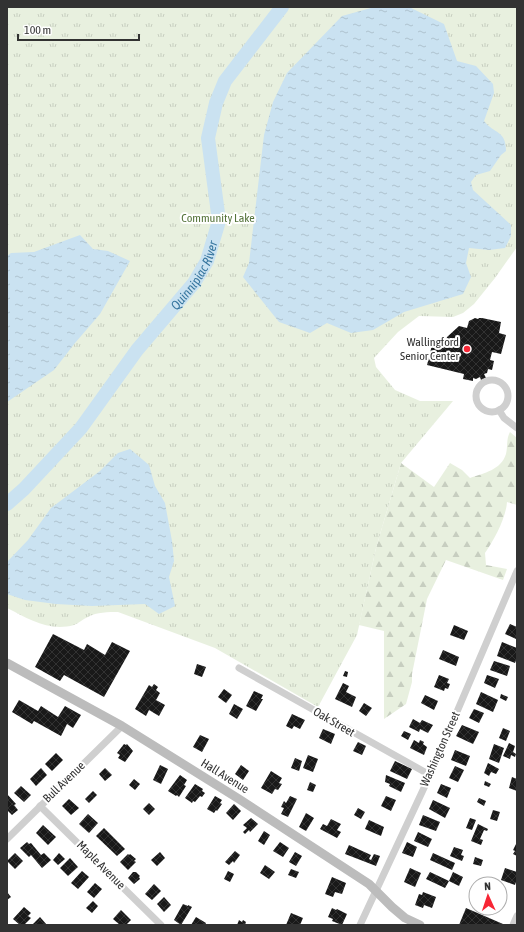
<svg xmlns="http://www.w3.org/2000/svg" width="524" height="932" font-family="'Asap Condensed',sans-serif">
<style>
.forest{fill:url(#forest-firs)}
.park{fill:url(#park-tufts)}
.water{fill:url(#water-ripples)}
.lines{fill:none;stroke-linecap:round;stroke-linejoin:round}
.river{stroke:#cae2f1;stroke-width:14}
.building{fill:url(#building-cross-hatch)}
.minor{stroke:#cfcfcf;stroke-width:7}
.secondary{stroke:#bcbcbc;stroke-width:9}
.poi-dot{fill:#f72635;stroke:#fff;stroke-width:1.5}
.labels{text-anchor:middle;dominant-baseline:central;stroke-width:4;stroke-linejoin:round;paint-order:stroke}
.park-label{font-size:12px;fill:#54733a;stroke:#fff}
.poi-label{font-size:12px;fill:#323232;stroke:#fff;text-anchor:end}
.street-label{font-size:12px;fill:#323232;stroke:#fff}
.water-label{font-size:13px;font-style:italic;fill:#36759e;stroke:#fff}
</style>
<defs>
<pattern id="forest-firs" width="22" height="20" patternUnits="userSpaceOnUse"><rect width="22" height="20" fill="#e8f0df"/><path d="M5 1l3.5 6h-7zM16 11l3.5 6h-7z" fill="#c7cec0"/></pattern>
<pattern id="park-tufts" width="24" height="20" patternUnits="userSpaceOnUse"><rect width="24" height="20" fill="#e8f0df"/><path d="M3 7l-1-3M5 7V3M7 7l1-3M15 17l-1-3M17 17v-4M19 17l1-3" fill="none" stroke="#c7cec0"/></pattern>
<pattern id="water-ripples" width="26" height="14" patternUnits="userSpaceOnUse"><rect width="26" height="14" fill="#cae2f1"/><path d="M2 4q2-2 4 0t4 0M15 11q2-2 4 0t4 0" fill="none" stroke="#aec2cf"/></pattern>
<pattern id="building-cross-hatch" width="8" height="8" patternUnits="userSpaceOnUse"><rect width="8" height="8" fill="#191919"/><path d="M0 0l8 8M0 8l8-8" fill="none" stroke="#323232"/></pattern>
</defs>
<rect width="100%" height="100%" fill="#fff"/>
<path class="forest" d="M510 432 517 438V505L507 502C506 518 494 540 485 553L486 565 507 569 503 580 446 560 427 599 412 674V682L406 704 384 719V631L359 625 376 548 401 463 434 487 450 463 462 470 470 478C484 473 501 470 506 454 508 446 506 439 510 432Z"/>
<path class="park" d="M7 7H517V247L495 278 474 304 463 313 453 317 419 316 398 332 374 358 376 367 395 390 420 401H453L401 463 376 548 357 635 318 707 215 648 118 612C108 612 97 612 88 617 83 619 79 623 74 625 49 632 29 619 7 608Z"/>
<g class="water">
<path d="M385 7H409L444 24 457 61 476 66 493 84 494 93 484 121C494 134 506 130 506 151L501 155 490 171 476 175 471 182 473 190 511 225V236L505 248 489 250 469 248 466 263 471 277 463 294 404 312 373 330 351 333 327 323 310 333 279 322 243 277 249 263 264 135 273 102 287 73 342 16 371 8Z"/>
<polygon points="80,235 93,249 108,251 130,261 100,314 75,343 54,370 7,402 7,256 11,253 34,252"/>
<polygon points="130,449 149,465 155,486 165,503 172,541 174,561 169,577 175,606 159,614 145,604 92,606 56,604 25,600 7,594 7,562 28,540 51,508 100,471 118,453"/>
</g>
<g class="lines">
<path class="river" id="s1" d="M7 504 24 489 81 428 137 350 194 283 207 261 219 221 208 138 216 103 225 81 282 7"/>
</g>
<g class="building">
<polygon points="475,318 478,319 479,318 482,318 501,322 499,333 506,335 501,354 492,352 490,360 494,361 492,370 488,369 487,373 484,374 486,378 481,380 480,377 476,379 473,378 473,381 463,379 464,374 427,365 432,345 436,346 436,343 445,345 447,337 459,326 467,328 469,321"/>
<polygon points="510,624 517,627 516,639 505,634"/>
<polygon points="454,625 468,631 464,640 450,635"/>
<polygon points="53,634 84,650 87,644 105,655 112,642 130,651 104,697 64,675 60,681 35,667"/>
<polygon points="502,642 517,648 517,658 515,663 497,656"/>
<polygon points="443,650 459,657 456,666 439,659"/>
<polygon points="494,661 510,666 507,676 490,670"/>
<polygon points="197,664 206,667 202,677 194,674"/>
<polygon points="345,671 348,672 347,677 343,676"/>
<polygon points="439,675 449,679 447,683 450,684 448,689 445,688 444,691 434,687"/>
<polygon points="487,675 499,679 495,688 484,683"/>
<polygon points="343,683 349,686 346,692 356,697 352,707 335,699"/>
<polygon points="154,684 158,687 156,690 160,693 156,700 165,705 159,716 149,710 146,716 135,709 149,685 152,687"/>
<polygon points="224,689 232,695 226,703 218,697"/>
<polygon points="254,691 263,695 261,699 263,699 256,711 246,706"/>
<polygon points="481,692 498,700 493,712 476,704"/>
<polygon points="501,694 508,697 506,701 500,698"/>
<polygon points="425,695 438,701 434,710 421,703"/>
<polygon points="19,700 38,711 41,706 58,717 65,706 81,715 73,728 67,724 61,736 34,721 32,724 12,712"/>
<polygon points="364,703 372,708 366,716 359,711"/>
<polygon points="234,704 243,709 237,719 229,714"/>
<polygon points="474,709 484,713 479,723 469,718"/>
<polygon points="292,714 305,720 300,729 294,726 292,729 286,726"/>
<polygon points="413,719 420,723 422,720 433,725 428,733 420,729 419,732 409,727"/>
<polygon points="462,725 479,732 473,744 456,736"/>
<polygon points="503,728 510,731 506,741 499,738"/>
<polygon points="323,729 335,734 331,744 319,738"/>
<polygon points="404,731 411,734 408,740 401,736"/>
<polygon points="200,735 209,739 202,752 193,747"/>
<polygon points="414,740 419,743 420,740 424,742 423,744 427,747 424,755 410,748"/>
<polygon points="358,742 366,746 362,755 353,751"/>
<polygon points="509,743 515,746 513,752 516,754 515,757 511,755 510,759 503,756"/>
<polygon points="124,744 126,745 127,744 133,751 125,762 118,758 120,755 117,753"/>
<polygon points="494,744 504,748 499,763 489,759"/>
<polygon points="455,750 470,756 466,766 451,760"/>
<polygon points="56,753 63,760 52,771 45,764"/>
<polygon points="308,755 318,759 313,772 303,768"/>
<polygon points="295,758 302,761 299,771 291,768"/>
<polygon points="395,761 412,769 407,779 390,771"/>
<polygon points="488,763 499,769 496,774 491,772 489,776 484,773"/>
<polygon points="160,765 168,769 161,784 153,780"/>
<polygon points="241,765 249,771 243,780 235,774"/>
<polygon points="455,766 464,770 458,782 449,778"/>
<polygon points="41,768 47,775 36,786 30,779"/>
<polygon points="105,768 112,775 105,781 99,774"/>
<polygon points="271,771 282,778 279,783 282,784 278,790 275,789 272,794 261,788"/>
<polygon points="180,775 187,780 184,785 186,786 179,797 177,795 176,796 168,791"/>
<polygon points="386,775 405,783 401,792 389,786 390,784 385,782"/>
<polygon points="512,777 517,779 517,791 509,788"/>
<polygon points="134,779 140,784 135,790 129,785"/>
<polygon points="485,781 491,784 489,787 484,785"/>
<polygon points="310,782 316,785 313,792 307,790"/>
<polygon points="195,784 203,789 202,791 205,793 202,797 200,796 195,802 193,801 192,803 185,798"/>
<polygon points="441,784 451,788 447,798 437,793"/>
<polygon points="21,786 31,795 24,802 14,793"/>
<polygon points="93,791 97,795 89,803 85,799"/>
<polygon points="7,794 16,804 14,805 18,810 12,815 7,810"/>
<polygon points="215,796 222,800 220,803 222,804 217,811 216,810 214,813 207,809"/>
<polygon points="290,796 297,799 288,817 281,814 284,808 281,807 284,801 286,803"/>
<polygon points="386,796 396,800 391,811 381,806"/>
<polygon points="479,798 486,801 484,806 477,802"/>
<polygon points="69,799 79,808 71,815 62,806"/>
<polygon points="433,800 450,808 445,818 429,809"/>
<polygon points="149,803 155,809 149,815 143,809"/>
<polygon points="234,804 241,811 233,820 226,813"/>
<polygon points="358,808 365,812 361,819 354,815"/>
<polygon points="493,810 500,812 497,821 490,819"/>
<polygon points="306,813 314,818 306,831 299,827"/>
<polygon points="88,814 98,823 89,833 79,824"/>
<polygon points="423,815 440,822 436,831 419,825"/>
<polygon points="251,818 258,824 250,832 249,830 245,834 243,832 247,828 243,825"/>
<polygon points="470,818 476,820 472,830 466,828"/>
<polygon points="331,819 341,824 337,830 341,832 337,838 320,829 323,824 327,826"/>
<polygon points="369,820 384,827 381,836 365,829"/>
<polygon points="478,824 488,829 487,831 484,830 480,839 483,840 481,845 471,841"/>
<polygon points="43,825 56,837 48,845 36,833"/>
<polygon points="104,828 125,849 117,856 96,836"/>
<polygon points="264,831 270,835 264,845 258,841"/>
<polygon points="418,832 432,839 428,847 414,841"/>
<polygon points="27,842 29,844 31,843 41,855 44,853 51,860 42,868 31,855 29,857 20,848"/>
<polygon points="280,842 289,848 283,857 273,851"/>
<polygon points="407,842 417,847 413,857 402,853"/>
<polygon points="516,844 517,844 517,856 513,854 515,851 513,850"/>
<polygon points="349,845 371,855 369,859 371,860 374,854 380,856 376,866 345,854"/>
<polygon points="454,847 463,850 461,855 464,856 462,861 450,856"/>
<polygon points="235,851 240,855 234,863 233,861 229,865 225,862"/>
<polygon points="160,852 165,858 157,866 151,860"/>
<polygon points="295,852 302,856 296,866 289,862"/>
<polygon points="15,853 23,861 15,869 7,861"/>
<polygon points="59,853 65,859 58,865 53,860"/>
<polygon points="433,853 455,863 452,870 430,860"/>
<polygon points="128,854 129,855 130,854 136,859 134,861 136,862 128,870 120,862"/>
<polygon points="475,857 483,860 481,866 473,864"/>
<polygon points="70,858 78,867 68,876 60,868"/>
<polygon points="265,865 275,872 269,879 260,873"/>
<polygon points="410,868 421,873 415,887 404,882"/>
<polygon points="505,868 517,872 517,879 515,885 501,880"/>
<polygon points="291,869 299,872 296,878 288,875"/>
<polygon points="82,871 89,877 78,889 71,883"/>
<polygon points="228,871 234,874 230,882 224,879"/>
<polygon points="133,872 136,872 140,876 139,877 140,879 134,884 128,878"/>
<polygon points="430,872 449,881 453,872 463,877 459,886 449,881 445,888 426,879"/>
<polygon points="332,877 346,883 342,894 335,892 333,897 325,894"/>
<polygon points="95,883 102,889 94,898 87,892"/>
<polygon points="154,884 161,891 152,900 145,894"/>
<polygon points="7,892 11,897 7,900"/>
<polygon points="423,892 436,897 432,908 424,905 423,908 415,905 419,894 422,895"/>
<polygon points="164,897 171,905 164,912 157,904"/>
<polygon points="93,901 98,906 92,913 86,908"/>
<polygon points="183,904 188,906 188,905 192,907 181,925 174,920"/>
<polygon points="24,907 31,913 28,916 31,918 24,925 20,925 13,919"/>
<polygon points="332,908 336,910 337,909 347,914 342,925 332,921 333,919 328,917"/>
<polygon points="466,908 503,924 503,925 459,925"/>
<polygon points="121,910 131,920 126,925 120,925 113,919"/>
<polygon points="291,913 303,918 300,925 286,925"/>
<polygon points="40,917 47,925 32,925"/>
<polygon points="196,917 206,923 205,925 191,925"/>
<polygon points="239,920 242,922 243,920 246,922 245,925 237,925"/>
</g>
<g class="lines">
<g class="minor">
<circle cx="492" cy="396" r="16"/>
<polyline points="499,410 504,418 517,428"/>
<polyline points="239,668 430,775"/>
<polyline points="40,806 161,925"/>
<polyline points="7,839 122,726"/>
<polyline points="360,925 430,775 517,571"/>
<polyline points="513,925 517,916"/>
</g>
<polyline class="secondary" points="7,663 122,726 239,799 369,884 392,907 405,918 420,925"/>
</g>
<circle class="poi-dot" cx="467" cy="349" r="4"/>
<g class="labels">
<g class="park-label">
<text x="218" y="218">Community Lake</text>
</g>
<g class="poi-label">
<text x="459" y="342">Wallingford<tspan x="459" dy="14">Senior Center</tspan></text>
</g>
<g class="street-label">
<text transform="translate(334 722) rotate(30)">Oak Street</text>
<text transform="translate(440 749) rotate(-66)">Washington Street</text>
<text transform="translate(225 776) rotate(32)">Hall Avenue</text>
<text transform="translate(64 782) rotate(-44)">Bull Avenue</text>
<text transform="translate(101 865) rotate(45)">Maple Avenue</text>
</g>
<g class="water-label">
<text stroke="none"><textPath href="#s1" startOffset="297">Quinnipiac River</textPath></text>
</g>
</g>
<rect width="524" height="932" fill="none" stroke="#323232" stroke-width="16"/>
<g transform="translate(488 896) rotate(357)"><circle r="19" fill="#ffffff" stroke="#adadad"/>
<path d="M0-3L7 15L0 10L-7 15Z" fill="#f72635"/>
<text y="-6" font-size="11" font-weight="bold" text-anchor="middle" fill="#323232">N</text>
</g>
<path d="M18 34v6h121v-6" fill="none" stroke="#323232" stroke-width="2"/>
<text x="24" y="34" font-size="12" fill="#323232" stroke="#ffffff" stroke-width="3" paint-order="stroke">100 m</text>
</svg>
